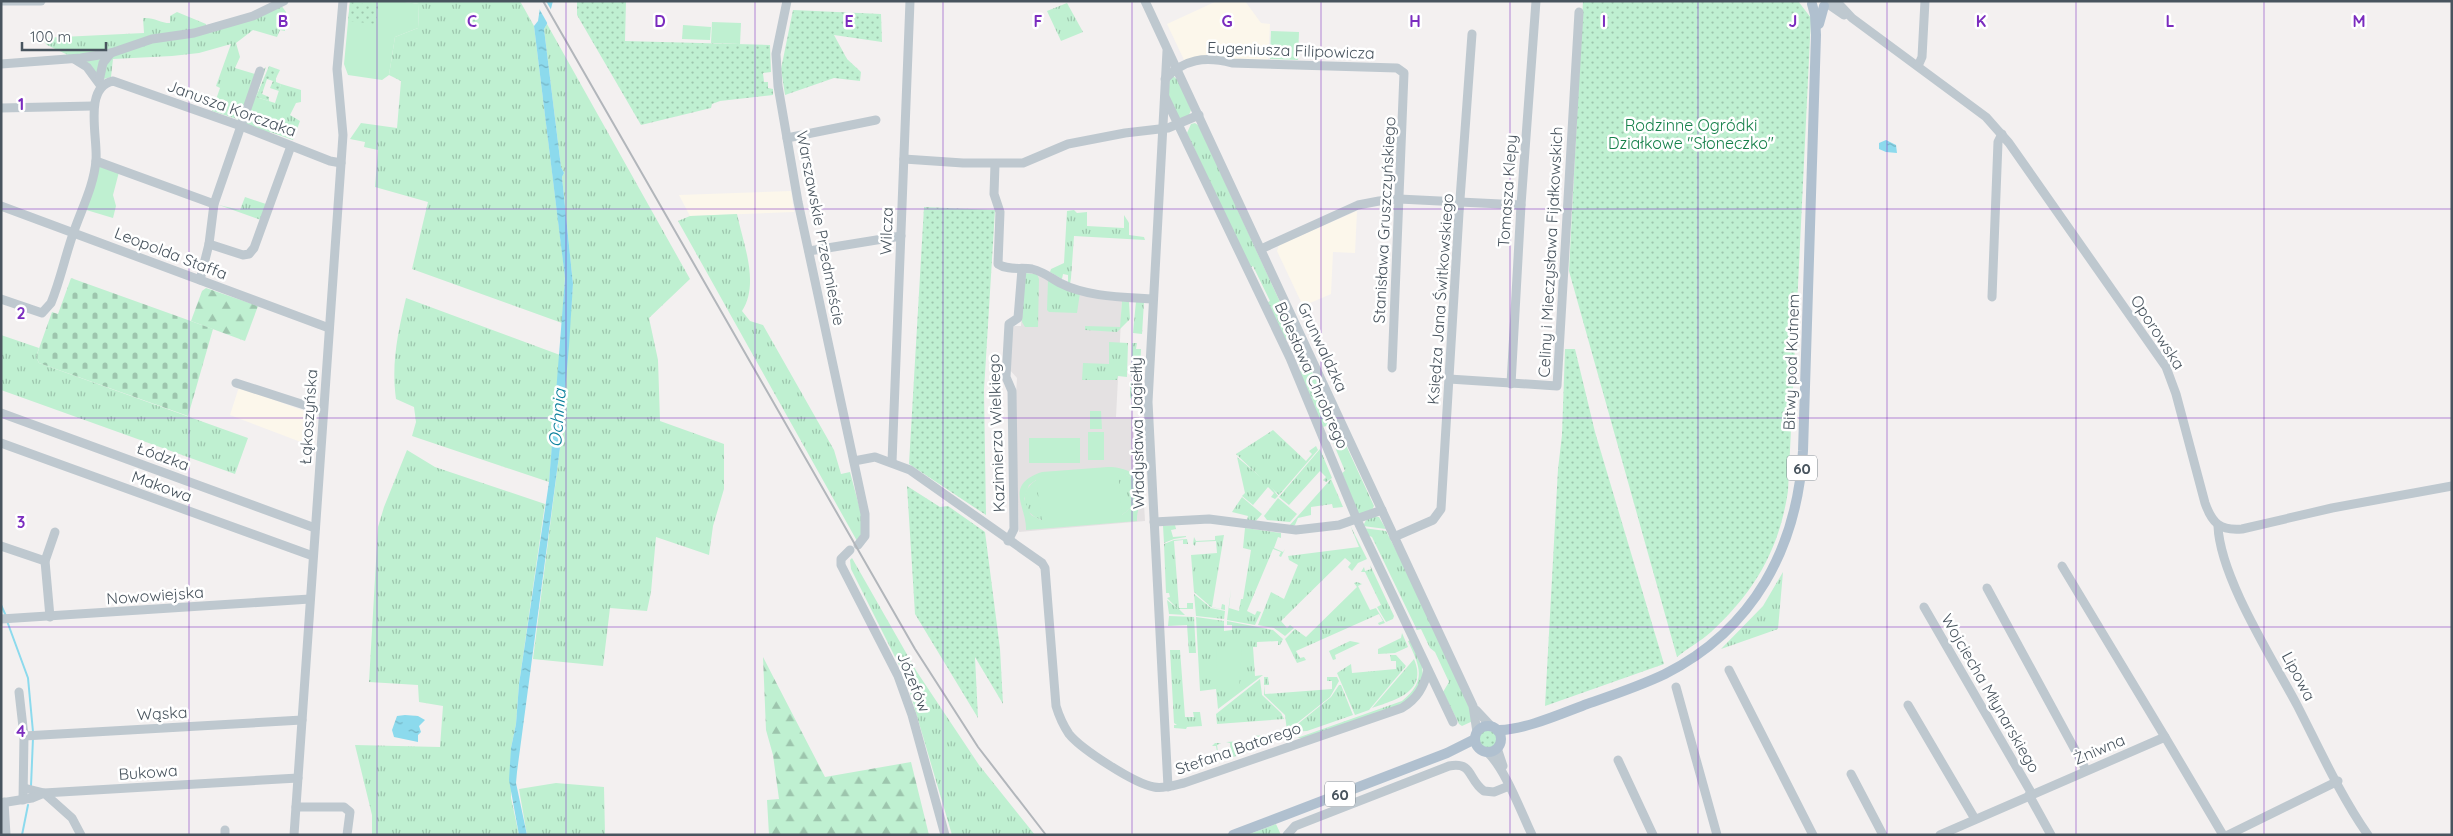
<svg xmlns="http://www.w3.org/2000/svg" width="2453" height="836" font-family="Quicksand,sans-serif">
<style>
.commercial{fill:#fcf7eb}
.education{fill:#e4e1e2}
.grass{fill:url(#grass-tufts)}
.forest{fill:url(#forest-firs)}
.cemetery{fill:url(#cemetery-stones)}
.park{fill:#bff0d1;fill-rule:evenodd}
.garden{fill:url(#garden-dots)}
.water{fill:url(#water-ripples)}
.pier{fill:#f3f0f0}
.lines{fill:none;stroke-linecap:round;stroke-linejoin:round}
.stream{stroke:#8cdaed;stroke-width:2}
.minor{stroke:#bec8cf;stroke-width:9}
.major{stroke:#b0c0cf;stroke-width:10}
.rail{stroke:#b2b6bb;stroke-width:2}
.grid{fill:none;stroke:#7b2cbf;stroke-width:1;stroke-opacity:0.55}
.labels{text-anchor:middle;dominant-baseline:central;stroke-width:5;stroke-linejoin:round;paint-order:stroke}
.shield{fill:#fff;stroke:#7f878e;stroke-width:1}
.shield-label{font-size:15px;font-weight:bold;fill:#48545e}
.street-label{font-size:16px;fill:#48545e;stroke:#fff}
.park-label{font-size:16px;fill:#17814b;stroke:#fff}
.water-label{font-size:18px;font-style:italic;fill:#0c819d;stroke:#fff}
.grid-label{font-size:16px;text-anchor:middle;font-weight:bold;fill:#7b2cbf;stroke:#fff;stroke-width:5;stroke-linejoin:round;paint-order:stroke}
</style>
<defs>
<pattern id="grass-tufts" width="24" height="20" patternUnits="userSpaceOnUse" patternTransform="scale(1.25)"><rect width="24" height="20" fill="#bff0d1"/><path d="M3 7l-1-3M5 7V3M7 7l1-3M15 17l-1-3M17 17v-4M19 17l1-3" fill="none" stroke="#9dc5ad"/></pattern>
<pattern id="forest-firs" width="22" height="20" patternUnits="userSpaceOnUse" patternTransform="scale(1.25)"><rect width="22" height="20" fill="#bff0d1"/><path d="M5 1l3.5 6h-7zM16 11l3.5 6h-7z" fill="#9dc5ad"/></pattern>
<pattern id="cemetery-stones" width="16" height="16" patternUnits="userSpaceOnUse" patternTransform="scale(1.25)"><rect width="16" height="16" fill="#bff0d1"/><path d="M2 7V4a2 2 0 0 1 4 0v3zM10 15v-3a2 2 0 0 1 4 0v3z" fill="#9dc5ad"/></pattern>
<pattern id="garden-dots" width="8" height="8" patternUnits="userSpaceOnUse" patternTransform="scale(1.25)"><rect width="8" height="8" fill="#bff0d1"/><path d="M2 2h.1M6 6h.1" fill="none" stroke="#9dc5ad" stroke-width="1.8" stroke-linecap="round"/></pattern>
<pattern id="water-ripples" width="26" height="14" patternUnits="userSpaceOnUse" patternTransform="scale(1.25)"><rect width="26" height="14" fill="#8cdaed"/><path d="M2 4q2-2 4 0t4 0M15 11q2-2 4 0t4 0" fill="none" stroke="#74b3c3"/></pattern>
</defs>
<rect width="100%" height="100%" fill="#f3f0f0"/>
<g class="commercial">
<polygon points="1217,1 1245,1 1261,23 1270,24 1268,62 1185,62 1167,24"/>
<polygon points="791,191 794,212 690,216 679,195"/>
<polygon points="1357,211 1355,253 1333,252 1331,294 1303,306 1277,251 1279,245"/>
<polygon points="239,387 315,415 314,447 230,415"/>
</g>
<polygon class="education" points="1024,273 1046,277 1122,301 1116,417 1139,417 1145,521 1019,532 1015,410 1017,378 1009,369 1011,326 1021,326"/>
<g class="grass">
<polygon points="398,1 520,1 534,26 565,277 562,323 412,269 428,202 375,187 378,150 364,147 365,142 350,139 361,123 397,128 401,81 389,75 395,37 418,28 419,4"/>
<polygon points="1067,3 1083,32 1061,41 1047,11"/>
<polygon points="281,5 286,12 285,31 280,30 277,37 253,30 236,43 240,57 235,68 255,74 240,120 212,111 220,88 216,86 231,44 199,53 172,56 113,59 111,77 100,80 80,60"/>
<path d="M177 12 206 24V26L122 47 70 56 47 45 41 38 144 33 143 18C154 17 160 23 170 23V16Z"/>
<polygon points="547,24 690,279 649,318 658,360 660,421 724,444 724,489 713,526 709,555 656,537 651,592 647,611 610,608 603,666 533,659 560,448 573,284 562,177 564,173 561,167 544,29"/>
<polygon points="266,67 256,97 275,103 281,84 301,90 301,102 296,103 290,115 300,121 293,140 270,132 269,134 245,125 264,69"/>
<polygon points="1172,75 1179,81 1191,110 1189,115 1180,121 1168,96 1170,77"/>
<polygon points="1195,123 1199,126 1374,506 1372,510 1363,515 1358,513 1342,473 1345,471 1326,426 1323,427 1299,372 1302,370 1295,356 1298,354 1295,348 1292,349 1288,339 1284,341 1266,303 1270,301 1253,266 1250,268 1187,133 1191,124"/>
<polygon points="245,197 266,204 261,220 219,205 240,210"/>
<polygon points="1074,210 1077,213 1087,212 1087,226 1124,228 1124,215 1129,223 1129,235 1144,237 1145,240 1074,236 1071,278 1070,284 1068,284 1068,275 1063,274 1062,279 1050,272 1051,269 1064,263 1067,211"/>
<path d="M737 214C743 243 760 283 742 311L750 321 763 325 834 450 841 474 850 472 862 517 863 531 857 541 678 221 690 216Z"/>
<polygon points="1024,273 1037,274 1039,279 1038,327 1025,327 1022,322"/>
<polygon points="1048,280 1080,293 1077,313 1049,312 1047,310"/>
<path d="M406 298 560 355 549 482 412 436 416 422 414 407 396 399C391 363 398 332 406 298Z"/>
<polygon points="1122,301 1129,302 1130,319 1117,332 1085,330 1085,326 1120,327"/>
<polygon points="1136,301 1144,302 1142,334 1133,333"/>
<polygon points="1,335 39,348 36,357 39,363 248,438 235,474 1,390"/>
<polygon points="1109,342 1128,343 1127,377 1118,376 1117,380 1082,380 1083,363 1109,364"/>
<polygon points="1132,343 1137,343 1136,349 1141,349 1140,377 1131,377"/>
<polygon points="1133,380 1140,380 1138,401 1130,398 1130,384"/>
<polygon points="1273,430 1306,461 1312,454 1309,451 1316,446 1318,450 1279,495 1236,454"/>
<polygon points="1320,449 1332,478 1326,482 1323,480 1326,477 1320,471 1289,505 1279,497"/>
<polygon points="407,450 435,467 545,504 519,684 516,724 511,748 511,798 519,835 372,835 372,815 355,745 440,747 443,706 419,702 418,685 369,682 378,527 384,507"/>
<polygon points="1237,457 1269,484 1278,496 1275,499 1271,497 1274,493 1268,487 1253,505 1242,496 1245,493"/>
<path d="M1118 471 1130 477 1137 491 1133 506 1122 515 1046 521C1019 516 1017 486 1043 477Z"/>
<polygon points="1331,479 1343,507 1333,508 1332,504 1311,507 1311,515 1298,518 1295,525 1289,526"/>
<polygon points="1242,497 1262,514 1255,522 1247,520 1248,516 1232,512"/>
<polygon points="1278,498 1297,514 1290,522 1267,520 1264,516"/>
<polygon points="1373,516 1379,517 1386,529 1363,526 1366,520"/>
<polygon points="1175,525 1176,529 1171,530 1173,537 1186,536 1186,537 1174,539 1164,543 1163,526"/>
<polygon points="1350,525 1367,559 1358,563 1352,571 1348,567 1351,563 1345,558 1281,621 1287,628 1290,625 1294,628 1285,636 1274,628 1258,625 1271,592 1284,599 1298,565 1289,560 1288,556 1359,547"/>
<polygon points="1245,528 1281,533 1281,538 1278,537 1274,548 1283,552 1285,549 1281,557 1279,556 1281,552 1273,549 1247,611 1255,615 1257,611 1261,612 1255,625 1227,620 1231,589 1229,608 1239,611 1241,599 1243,599 1251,550 1243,548"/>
<polygon points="1363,528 1386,531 1414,585 1475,720 1462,726 1459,724 1443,692 1449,682 1435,652 1430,648 1421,629 1417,630 1372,537 1367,535"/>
<polygon points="1224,535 1212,607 1221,609 1222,604 1225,605 1225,610 1211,607 1194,592 1191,555 1217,553 1216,541 1196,542 1195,546 1193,544 1194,537 1196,541 1215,540 1215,536"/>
<polygon points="1187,539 1188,544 1183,544 1183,540 1174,541 1179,608 1187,608 1187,603 1193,603 1193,609 1179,609 1185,615 1169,614 1167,600 1178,609 1167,598 1170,597 1169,593 1166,593 1164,544 1174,540"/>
<polygon points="852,558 917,672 979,765 1035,835 952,835 906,679 851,569 850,560"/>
<polygon points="1370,565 1394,616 1393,619 1386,622 1377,607 1381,605 1365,572 1361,572 1364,567 1365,571 1371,569"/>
<polygon points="1783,572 1778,629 1721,649 1763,606"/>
<polygon points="1357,582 1362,584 1358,586 1370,610 1376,608 1385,623 1379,625 1378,623 1383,621 1379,614 1296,651 1300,658 1304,657 1306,660 1297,663 1285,639 1295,629 1306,637 1357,587 1354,583"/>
<polygon points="1194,594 1211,608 1225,611 1224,619 1196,616"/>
<polygon points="1169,616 1194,617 1196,653 1189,653 1187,625 1168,626"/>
<polygon points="1196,617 1224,621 1224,631 1232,630 1232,625 1227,625 1227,621 1273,630 1283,639 1280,645 1278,645 1278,641 1257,642 1257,647 1253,647 1255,676 1263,675 1218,709 1216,689 1200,691"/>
<polygon points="1402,633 1408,647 1395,653 1378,654 1378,649 1401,638"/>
<path d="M1411 640 1422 666 1423 677 1420 686 1404 704 1305 738H1297L1402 701C1427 681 1420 667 1408 641Z"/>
<polygon points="1350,641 1360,643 1335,655 1336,659 1333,660 1329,651"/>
<polygon points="1170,650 1180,650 1185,717 1194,717 1193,712 1200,712 1202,726 1187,727 1186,729 1174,728 1174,725 1177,725 1174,723"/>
<polygon points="1390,655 1396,655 1406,666 1369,710 1355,715 1337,673 1351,664 1352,673 1396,669 1396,661 1391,661"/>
<path d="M1414 659C1428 692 1395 700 1372 708Z"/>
<polygon points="1264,677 1268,677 1269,685 1264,685 1265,694 1332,689 1332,681 1327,681 1327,677 1337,677 1339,681 1330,697 1287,731 1285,715 1264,695"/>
<polygon points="1260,679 1262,695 1281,713 1284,719 1217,724 1216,714"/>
<polygon points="1339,685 1341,685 1353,715 1307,731 1288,732 1331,697"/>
<polygon points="1269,735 1271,744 1219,762 1216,746 1212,746 1215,743 1221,743 1217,745 1219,759 1227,759 1227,756 1231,755 1230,743 1226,742 1243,741 1243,745 1249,745 1249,741 1253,740 1252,736"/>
<polygon points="556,783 604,787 605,835 527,835 519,789"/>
<polygon points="1276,824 1281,835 1247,835"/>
</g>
<g class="forest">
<polygon points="206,288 258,306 245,341 191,321 202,291"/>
<polygon points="763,657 825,777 911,762 929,835 769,835 767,800 779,799 773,755 766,730"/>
</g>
<polygon class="cemetery" points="71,278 213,329 188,416 39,363 36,357 52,312 58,314"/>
<g class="park">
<polygon points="350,1 398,1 419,4 418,28 395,37 389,75 382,80 348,75 344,64"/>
<polygon points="712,22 741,23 740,44 711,43"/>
<polygon points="683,25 711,27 710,40 682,39"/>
<polygon points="1271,31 1299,32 1298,60 1270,59"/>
<polygon points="98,164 119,172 113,195 116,206 113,218 83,209"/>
<polygon points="1090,411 1101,411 1102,429 1090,429"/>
<rect x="1088" y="432" width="16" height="28"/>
<rect x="1029" y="438" width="51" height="25"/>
<path d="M1108 467C1127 467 1147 476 1142 499 1139 510 1137 509 1137 521L1026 530C1027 507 1003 485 1042 472ZM1118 472 1130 477 1137 491 1133 506 1122 515ZM1036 480 1042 520H1041L1031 515 1024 499 1029 485Z"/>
<polygon points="1216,649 1242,649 1239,689 1217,689"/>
</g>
<g class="garden">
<polygon points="577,1 626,1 625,41 770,45 771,72 763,73 764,82 768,82 768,88 773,89 773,95 720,101 712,104 711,108 641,125 577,15"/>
<path d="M1583 1H1798L1811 18 1788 491C1779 550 1755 591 1711 632 1701 641 1688 648 1677 657L1569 271Z"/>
<polygon points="350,2 378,6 376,24 348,21"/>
<polygon points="793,10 881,14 882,42 834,35 847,59 861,72 860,81 834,78 785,95 781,69"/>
<polygon points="269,66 280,70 276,78 276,82 281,84 279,91 270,88 273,81 267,79 262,94 269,97 269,101 256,97"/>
<polygon points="924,207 995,210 984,390 986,515 909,464"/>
<polygon points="1565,349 1575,349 1595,432 1664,664 1545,706 1558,469 1562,435"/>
<polygon points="907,486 940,507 948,506 985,532 1000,649 1003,704 975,657 978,718 915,614"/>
<circle cx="1488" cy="739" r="9"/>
</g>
<g class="water">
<polygon points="541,1 553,1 547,24 544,29 561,167 564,173 562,177 573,284 569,346 560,448 517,772 516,783 527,835 519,835 509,780 511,748 516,724 519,684 549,482 565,278 534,26 538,21"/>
<polygon points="1886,140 1896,145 1897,153 1886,152 1879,149 1879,143"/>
<polygon points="405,715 418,716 425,720 419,726 421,732 418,735 418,742 394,737 392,730 397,716"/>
</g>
<polygon class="pier" points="538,1 546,1 553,13 549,26 537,5"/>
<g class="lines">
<g class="stream">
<polyline points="1,605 6,616"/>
<polyline points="7,621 28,678 33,732"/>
<polyline points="31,786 33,738"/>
<polyline points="22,835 28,805"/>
</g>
<g class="minor">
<polyline points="1,1 41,1"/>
<polyline points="787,1 776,54 778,86 798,202 865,514 865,536 858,545"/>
<polyline points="1145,1 1473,706 1477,732"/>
<path d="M1836 1 1852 18 1986 117 2009 143 2166 367 2176 394 2205 503C2212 523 2220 531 2242 529L2332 508 2452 486"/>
<polyline points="1828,4 1844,15"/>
<polyline points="1167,51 1148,402 1168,787"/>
<polyline points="74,59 87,67 101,86"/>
<polyline points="1,64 81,58 111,53 152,39 194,33 253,16 284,1"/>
<polyline points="1918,66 1922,57 1925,1"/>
<path d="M1165 79C1184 59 1205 56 1232 63L1397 68 1404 73 1392 368"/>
<polyline points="99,81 103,63 111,53"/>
<polyline points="1165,97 1290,358 1357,520 1453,722"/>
<polyline points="1,108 93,106"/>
<polyline points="787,138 876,120"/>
<polyline points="904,159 963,163 1023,163 1068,144 1125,133 1168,128 1199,115"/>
<polyline points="96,161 214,204"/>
<path d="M995 164 994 194 1000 212 998 264C1008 271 1021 267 1032 269 1044 272 1051 278 1060 283 1087 297 1123 297 1153 299"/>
<polyline points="1,206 329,328"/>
<polyline points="209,244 243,255 249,254 254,248 291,146"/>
<polyline points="1261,249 1358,205 1379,201 1399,199 1521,205"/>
<polyline points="809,251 901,236"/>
<polyline points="200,280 209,244 214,204 260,71"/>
<polyline points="1992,297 1998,142 2002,134"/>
<path d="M1 299 42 313 51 303C60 281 65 257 73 234 81 210 94 186 96 160 98 138 83 87 113 81L241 126 330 161 341 163"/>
<polyline points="1449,379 1557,386 1579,12"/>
<polyline points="236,383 323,411"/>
<polyline points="1511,384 1521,205 1536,1"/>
<polyline points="1,413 315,528"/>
<polyline points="1,443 313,556"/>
<path d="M854 461 875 457 910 470 1042 563 1045 568 1056 706C1059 716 1063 725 1069 734 1081 749 1135 784 1154 787 1164 789 1175 785 1184 783L1402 708C1417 699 1424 687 1428 670"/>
<polyline points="892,462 910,1"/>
<polyline points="1154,522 1209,519 1296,530 1339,525 1382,510"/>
<path d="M2218 526C2220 577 2272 658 2297 705 2319 748 2340 795 2368 835"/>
<polyline points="1394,537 1433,520 1441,509 1459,213 1472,34"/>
<polyline points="1008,541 1014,529 1012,391 1006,377 1009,324 1018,318 1022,269"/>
<polyline points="1,546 45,561"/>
<polyline points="850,550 841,559 841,565 898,676 912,715 945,835"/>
<polyline points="2062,566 2165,737"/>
<polyline points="1987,588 2086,770"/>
<polyline points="1924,607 2032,794"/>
<polyline points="50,617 45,561 55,532"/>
<polyline points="1,619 310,599"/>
<polyline points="1729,670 1813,835"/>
<polyline points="1676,687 1717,835"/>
<polyline points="19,692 24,736 23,800"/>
<polyline points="1908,705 1975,819"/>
<polyline points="1476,710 1491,726"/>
<polyline points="24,736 302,720"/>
<polyline points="1498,747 1498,751 1503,766"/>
<path d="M1487 752C1505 768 1521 812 1532 835"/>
<polyline points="1618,760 1653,835"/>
<polyline points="1851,774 1883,835"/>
<polyline points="24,788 44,793 72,818 81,835"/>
<polyline points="2029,795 2051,835"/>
<polyline points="4,802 6,835"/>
<polyline points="1,803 32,798 44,793 298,778"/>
<polyline points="296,807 344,807 350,812 347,835"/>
<polyline points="225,830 225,835"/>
<polyline points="294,835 343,135 337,69 343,1"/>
<path d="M1287 835 1295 826 1449 766C1473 761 1468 780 1484 791L1494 792 1509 786"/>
<polyline points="1940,835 2165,737 2223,835"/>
<polyline points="2228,835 2338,781"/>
</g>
<g class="major">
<polyline points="1819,24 1824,6"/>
<circle cx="1488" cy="739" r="13"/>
<path d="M1497 730C1522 731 1563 713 1587 704 1613 695 1640 686 1665 674 1754 629 1797 548 1803 451L1816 35 1815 15 1812 4"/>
<polyline points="1233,835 1447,753 1475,739"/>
</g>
<polyline class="rail" points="543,1 915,649 978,747 1046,835"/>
</g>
<path class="grid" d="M189 1V835M377 1V835M566 1V835M755 1V835M943 1V835M1132 1V835M1321 1V835M1510 1V835M1698 1V835M1887 1V835M2076 1V835M2264 1V835M1 209H2452M1 418H2452M1 627H2452"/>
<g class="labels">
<g class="shield">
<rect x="1787" y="455.5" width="30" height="25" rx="4"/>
<rect x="1325" y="781.5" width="30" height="25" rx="4"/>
</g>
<g class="shield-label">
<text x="1802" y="468">60</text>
<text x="1340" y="794">60</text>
</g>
<g class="street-label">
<text transform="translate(1291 50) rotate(2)">Eugeniusza Filipowicza</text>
<text transform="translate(232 108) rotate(20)">Janusza Korczaka</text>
<text transform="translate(1507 191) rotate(-86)">Tomasza Klepy</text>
<text transform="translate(1384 220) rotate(-87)">Stanisława Gruszczyńskiego</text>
<text transform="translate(821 228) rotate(79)">Warszawskie Przedmieście</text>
<text transform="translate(886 231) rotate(-88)">Wilcza</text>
<text transform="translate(1550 252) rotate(-87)">Celiny i Mieczysława Fijałkowskich</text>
<text transform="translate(171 253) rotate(21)">Leopolda Staffa</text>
<text transform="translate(1440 299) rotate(-86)">Księdza Jana Świtkowskiego</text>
<text transform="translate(2158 332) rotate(57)">Oporowska</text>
<text transform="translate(1323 347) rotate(65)">Grunwaldzka</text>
<text transform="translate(1791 362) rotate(-88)">Bitwy pod Kutnem</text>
<text transform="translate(1312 375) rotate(66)">Bolesława Chrobrego</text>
<text transform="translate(308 417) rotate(-86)">Łąkoszyńska</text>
<text transform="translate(996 433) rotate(-92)">Kazimierza Wielkiego</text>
<text transform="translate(1137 433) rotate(-91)">Władysława Jagiełły</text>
<text transform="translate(163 456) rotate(20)">Łódzka</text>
<text transform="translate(162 486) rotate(20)">Makowa</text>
<text transform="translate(155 595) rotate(-4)">Nowowiejska</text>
<text transform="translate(2299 676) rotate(62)">Lipowa</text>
<text transform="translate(914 682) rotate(68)">Józefów</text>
<text transform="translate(1991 693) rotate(60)">Wojciecha Młynarskiego</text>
<text transform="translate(162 713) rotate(-3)">Wąska</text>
<text transform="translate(1238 748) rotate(-19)">Stefana Batorego</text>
<text transform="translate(2099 749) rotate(-23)">Żniwna</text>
<text transform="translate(148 772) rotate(-4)">Bukowa</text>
</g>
<g class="park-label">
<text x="1691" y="125">Rodzinne Ogródki<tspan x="1691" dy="18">Działkowe "Słoneczko"</tspan></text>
</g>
<g class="water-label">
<text transform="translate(557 418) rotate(-85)">Ochnia</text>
</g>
</g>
<g class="grid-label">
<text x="283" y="27">B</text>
<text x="472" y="27">C</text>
<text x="660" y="27">D</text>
<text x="849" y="27">E</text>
<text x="1038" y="27">F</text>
<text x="1227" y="27">G</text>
<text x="1415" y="27">H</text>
<text x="1604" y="27">I</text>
<text x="1793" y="27">J</text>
<text x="1981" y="27">K</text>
<text x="2170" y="27">L</text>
<text x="2359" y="27">M</text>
<text x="21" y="110">1</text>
<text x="21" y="319">2</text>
<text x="21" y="528">3</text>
<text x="21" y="737">4</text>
</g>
<rect width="2453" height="836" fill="none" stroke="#48545e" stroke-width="5"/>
<path d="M22 42v8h84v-8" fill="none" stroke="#48545e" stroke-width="2.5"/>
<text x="30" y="42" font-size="15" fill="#48545e" stroke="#ffffff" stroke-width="4" paint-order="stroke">100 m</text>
</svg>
